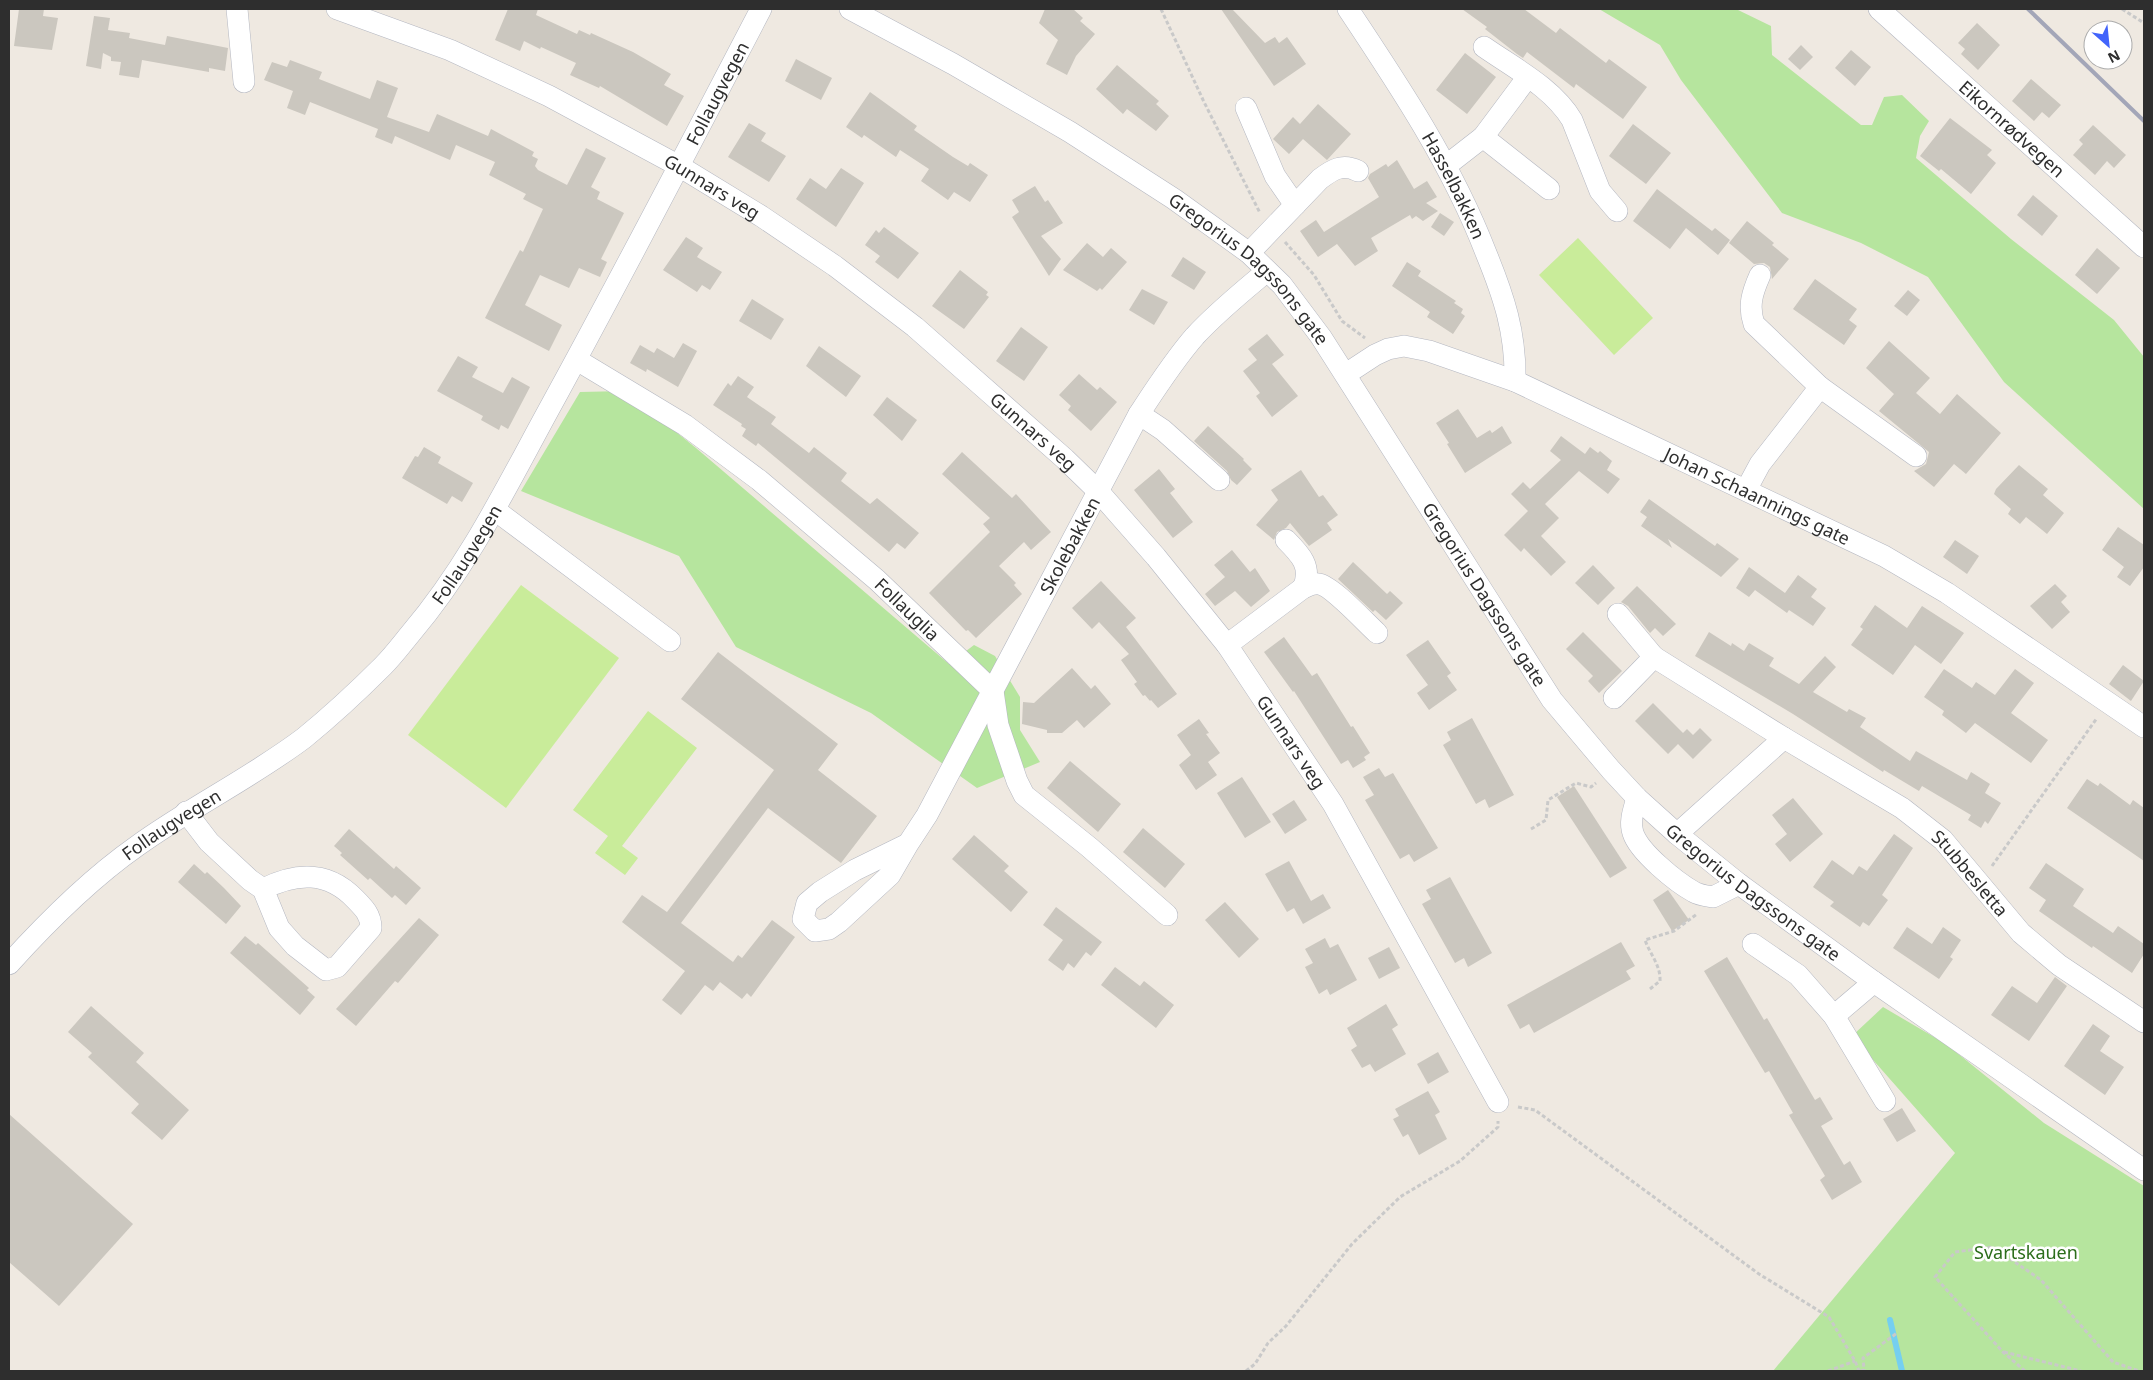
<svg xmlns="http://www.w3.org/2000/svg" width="2153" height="1380" font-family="'Noto Sans',sans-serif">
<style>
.green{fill:#b6e59e}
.pitch{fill:#c9ec9a}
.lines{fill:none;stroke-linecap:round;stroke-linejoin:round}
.stream{stroke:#75cff0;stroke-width:6}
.building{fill:#cbc7bf}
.minor-casing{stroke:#b4b7c1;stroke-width:22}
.path{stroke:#c9c9c9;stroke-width:3;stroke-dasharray:4 2.5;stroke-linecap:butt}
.minor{stroke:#fff;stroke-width:21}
.rail{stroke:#a3a6b8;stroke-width:4}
.labels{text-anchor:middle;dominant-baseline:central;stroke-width:5;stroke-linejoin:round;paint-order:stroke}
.street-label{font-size:18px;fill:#2e2e2e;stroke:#fff}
.park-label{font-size:18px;fill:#2c6e1b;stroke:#fff}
</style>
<rect width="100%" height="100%" fill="#efe9e1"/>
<g class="green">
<polygon points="1599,9 1736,9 1771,26 1772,55 1861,125 1872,125 1884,97 1902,95 1929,121 1920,136 1916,158 2011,239 2114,320 2144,357 2144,509 2004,382 1928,277 1861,243 1782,213 1681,80 1660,45"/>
<polygon points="625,391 696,448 949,664 974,645 995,656 1020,697 1020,730 1040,762 977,788 871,713 736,647 679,556 521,491 580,392"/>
<polygon points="1883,1007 1946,1044 2044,1123 2144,1186 2144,1371 1773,1371 1955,1153 1852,1036"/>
</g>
<g class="pitch">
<polygon points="1578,238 1653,318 1614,355 1539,275"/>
<polygon points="521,585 619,658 506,808 408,735"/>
<polygon points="648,711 697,748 622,846 638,858 625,875 595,853 608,836 573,810"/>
</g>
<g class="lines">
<polyline class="stream" points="1890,1320 1902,1371"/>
</g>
<g class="building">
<polygon points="19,9 44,9 43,16 58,18 52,50 14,46"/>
<polygon points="508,9 538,9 536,15 577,34 579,30 590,35 591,33 633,52 671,74 664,85 684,96 667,126 600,86 599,88 570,75 576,63 541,47 540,49 524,41 520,51 495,40"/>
<polygon points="1045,9 1073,9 1083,18 1080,21 1095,34 1076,56 1067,75 1046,64 1058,40 1039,23"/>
<polygon points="1221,9 1232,9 1265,43 1275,37 1279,43 1287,37 1306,64 1274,86"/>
<polygon points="1462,9 1524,9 1556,33 1560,28 1606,63 1609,59 1647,87 1623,119 1576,84 1574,88 1527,52 1523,58 1517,54 1485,29 1487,27"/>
<polygon points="94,16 110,18 108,30 130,33 129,38 165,45 167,36 228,48 225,71 209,68 209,72 142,60 139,78 119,75 121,62 111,61 111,57 103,53 101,69 86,66"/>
<polygon points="1977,23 2000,45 1978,70 1961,54 1965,49 1958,43"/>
<polygon points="1801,45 1813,57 1800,70 1788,59"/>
<polygon points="1851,50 1871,67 1855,86 1835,68"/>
<polygon points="1465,53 1496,77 1467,114 1436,90"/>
<polygon points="796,59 832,78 821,100 785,81"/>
<polygon points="290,60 322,72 319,79 370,99 377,80 398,88 387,117 429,132 437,114 488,136 491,129 534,152 532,156 538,159 535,166 538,170 567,185 586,148 606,158 591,187 600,192 597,199 624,213 601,259 607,262 600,277 579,268 569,288 540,275 525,305 562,325 549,351 485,318 520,250 523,252 543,209 523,199 526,194 489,175 495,162 456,145 450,160 395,136 392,144 375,137 378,129 310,102 305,115 287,108 293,91 264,80 272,62 287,67"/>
<polygon points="1117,65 1159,101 1156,104 1169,116 1156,131 1127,109 1123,114 1096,89"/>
<polygon points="2031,79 2061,105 2049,118 2042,112 2034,121 2012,101"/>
<polygon points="870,92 917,126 914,130 953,157 968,166 970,163 988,175 970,202 954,192 948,200 921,181 929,169 900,150 896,157 864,135 862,138 846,127"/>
<polygon points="1318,104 1351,134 1327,160 1303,139 1289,154 1273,139 1293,117 1300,124"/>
<polygon points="1950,118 1992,150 1987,155 1996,163 1971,194 1941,169 1939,171 1920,156"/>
<polygon points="749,123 766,133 761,141 786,156 769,182 728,157"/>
<polygon points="1633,124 1671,153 1646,184 1609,156"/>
<polygon points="2093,125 2126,155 2114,168 2107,161 2095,175 2073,155 2083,144 2079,140"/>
<polygon points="1397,160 1414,189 1427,181 1437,197 1426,203 1438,211 1423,221 1416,216 1412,219 1410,215 1371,238 1378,251 1355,266 1337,244 1318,257 1300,231 1316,220 1324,232 1379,197 1368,178 1370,174 1386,164 1388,167"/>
<polygon points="841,168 864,183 836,227 796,199 810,178 826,189"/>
<polygon points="1035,186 1045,202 1048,200 1063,223 1041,236 1061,259 1049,276 1012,217 1019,212 1012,200"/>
<polygon points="1657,189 1712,231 1715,228 1730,240 1718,255 1686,228 1670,249 1633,221"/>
<polygon points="2033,195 2058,216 2042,236 2017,215"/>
<polygon points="1440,213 1454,222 1444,236 1431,227"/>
<polygon points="1747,221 1774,243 1772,245 1789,259 1772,279 1770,267 1764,263 1754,264 1729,243"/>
<polygon points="884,227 919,253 898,279 875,262 880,256 865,245 876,230 879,233"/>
<polygon points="686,237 703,248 697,257 722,272 710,290 702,285 697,292 663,270"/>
<polygon points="1087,243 1103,257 1111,248 1127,262 1102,290 1100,288 1097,291 1063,270"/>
<polygon points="2097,248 2120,268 2097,294 2075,275"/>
<polygon points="1183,257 1206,272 1194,290 1171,276"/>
<polygon points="1407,262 1421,271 1418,276 1456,301 1454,303 1463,309 1461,313 1465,316 1453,334 1427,317 1430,312 1392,286"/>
<polygon points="960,270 988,292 986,295 989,297 964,329 932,306"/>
<polygon points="1815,279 1857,309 1849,320 1857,326 1844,345 1793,309"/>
<polygon points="1142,289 1168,302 1154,325 1129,310"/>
<polygon points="1908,290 1920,300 1907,316 1894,306"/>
<polygon points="752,299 784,319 771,340 739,321"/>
<polygon points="1021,327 1048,347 1024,381 996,361"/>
<polygon points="1267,334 1284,355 1272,364 1298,396 1272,417 1256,396 1260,393 1243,371 1257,360 1248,349"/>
<polygon points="1889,341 1930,378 1916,393 1940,414 1957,394 2001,433 1966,474 1954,464 1934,487 1914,471 1926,464 1929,452 1879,411 1894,394 1866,368"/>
<polygon points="683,343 697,351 678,387 647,369 646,372 630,363 640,345 654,353 657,348 674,358"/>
<polygon points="819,346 861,376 846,397 806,366"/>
<polygon points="458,356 478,367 472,377 503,393 512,377 530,387 508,429 501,425 499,430 481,420 483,416 437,391"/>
<polygon points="1079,374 1097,390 1100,387 1117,402 1091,431 1068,410 1071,406 1059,395"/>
<polygon points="738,376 754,387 747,397 776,417 771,424 809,453 814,447 847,473 841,481 870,504 877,498 919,533 905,549 897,543 889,552 758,443 756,446 742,436 746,429 741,426 742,424 713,405 728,383 731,386"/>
<polygon points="887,397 917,420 902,441 873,415"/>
<polygon points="1458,409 1477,438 1490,430 1492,433 1502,426 1512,443 1465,473 1447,444 1449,443 1436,423"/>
<polygon points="1208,426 1244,459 1243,460 1252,469 1237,485 1231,480 1227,471 1194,441"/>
<polygon points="1561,436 1585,454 1590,447 1598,453 1600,451 1612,461 1607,470 1620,479 1608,494 1579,471 1545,504 1559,518 1541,536 1566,562 1551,576 1524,548 1521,552 1504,535 1528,511 1511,494 1523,482 1530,489 1561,460 1550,451"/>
<polygon points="424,447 441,457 438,463 473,483 462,502 452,496 447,504 402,478 415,456 418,457"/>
<polygon points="962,452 1012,498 1016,494 1051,532 1031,550 1024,542 999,566 1016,583 1014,585 1022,594 976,638 968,630 966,631 929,593 990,532 983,524 990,518 942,474"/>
<polygon points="2019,465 2048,489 2043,495 2064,513 2047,534 2026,517 2020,524 2008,514 2011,509 1994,494 1996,489"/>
<polygon points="1159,469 1175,489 1170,493 1193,522 1173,538 1134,490"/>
<polygon points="1301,470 1319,497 1323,495 1338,515 1327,523 1332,530 1309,546 1290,523 1286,528 1277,532 1274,540 1256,525 1278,500 1271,490"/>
<polygon points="1649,499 1715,546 1717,543 1739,559 1721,577 1668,539 1672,548 1641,526 1647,517 1640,512"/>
<polygon points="2118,527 2144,545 2144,567 2130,586 2117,577 2124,567 2102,550"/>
<polygon points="1955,540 1979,556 1967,574 1943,557"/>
<polygon points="1232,550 1250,572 1255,568 1270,591 1251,607 1235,591 1215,606 1205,594 1225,577 1214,565"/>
<polygon points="1353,562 1387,594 1390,591 1403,603 1386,620 1375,610 1373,612 1338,579"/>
<polygon points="1593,565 1615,588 1598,605 1575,583"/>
<polygon points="1749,567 1785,593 1798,575 1817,589 1811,597 1826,608 1813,626 1789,610 1787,613 1755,590 1749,597 1736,588"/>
<polygon points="1101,581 1136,618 1126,627 1177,694 1158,708 1151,700 1150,701 1145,695 1143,696 1134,684 1137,682 1121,660 1129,654 1099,622 1092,629 1072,608"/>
<polygon points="2055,584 2067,596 2061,602 2070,612 2052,629 2030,606"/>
<polygon points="1637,586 1676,624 1663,636 1655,628 1650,633 1628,606 1621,602"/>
<polygon points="1875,605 1907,628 1922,606 1964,633 1941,664 1915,645 1893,675 1851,645 1863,629 1860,627"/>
<polygon points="1583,632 1622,671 1599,693 1588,681 1593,676 1566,649"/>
<polygon points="1709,632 1731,646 1732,643 1744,651 1749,643 1774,658 1769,666 1799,684 1825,656 1836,667 1813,692 1847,712 1849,709 1866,718 1860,727 1910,761 1916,751 1967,780 1971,772 1990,784 1985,793 2001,803 1988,824 1985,821 1981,828 1968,820 1971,815 1922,786 1919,791 1884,770 1883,772 1793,714 1695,656"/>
<polygon points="1284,637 1312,676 1317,673 1351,727 1353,726 1370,753 1364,757 1366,760 1353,768 1348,760 1341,764 1294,691 1293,692 1264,652"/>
<polygon points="1428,640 1451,673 1447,676 1457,690 1429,710 1417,693 1428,685 1406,655"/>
<polygon points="718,652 838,744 818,770 877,816 841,863 768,808 681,923 733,962 738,955 742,958 772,920 795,937 751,997 747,993 742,999 720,982 713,991 705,985 681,1015 662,1000 685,971 622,922 642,895 667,912 774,770 681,699"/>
<polygon points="2123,665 2144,681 2131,701 2109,684"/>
<polygon points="1072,668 1091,689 1095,685 1111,704 1084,728 1077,720 1062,733 1047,733 1047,730 1022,724 1023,702 1034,703"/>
<polygon points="1944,669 1972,688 1976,682 1995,695 2015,669 2034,683 2011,713 2048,740 2031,763 1975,723 1966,733 1942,715 1944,711 1924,697"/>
<polygon points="1653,703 1683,733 1687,729 1693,735 1700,728 1712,740 1693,759 1678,744 1668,754 1635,721"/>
<polygon points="1472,718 1514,795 1489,808 1485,799 1476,804 1443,745 1451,740 1447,732"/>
<polygon points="1199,719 1209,733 1206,734 1220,753 1208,762 1217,775 1196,790 1179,765 1191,755 1177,735"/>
<polygon points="1070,761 1121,804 1098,832 1047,788"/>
<polygon points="1379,768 1385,777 1393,773 1438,848 1414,862 1409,854 1400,859 1365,800 1374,795 1363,777"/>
<polygon points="1242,777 1271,822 1245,838 1217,793"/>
<polygon points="2087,779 2098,786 2100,783 2130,805 2133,800 2144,808 2144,861 2067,808"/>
<polygon points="1574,786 1627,868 1610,878 1557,797"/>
<polygon points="1793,798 1823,834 1790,862 1775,844 1787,834 1772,815"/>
<polygon points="1294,800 1307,820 1285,834 1272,814"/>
<polygon points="1143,828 1185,864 1165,888 1123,852"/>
<polygon points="349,829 394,869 396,866 421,888 406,905 395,895 392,898 370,878 368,880 340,855 342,853 334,846"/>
<polygon points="1894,834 1913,848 1882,895 1888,900 1869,926 1863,922 1860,927 1830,906 1834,902 1813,887 1832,860 1853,875 1859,866 1867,871"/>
<polygon points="974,835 1009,866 1004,871 1028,892 1011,912 952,859"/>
<polygon points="1289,861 1311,901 1323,894 1331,908 1303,924 1294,908 1287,912 1265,874"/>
<polygon points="2046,863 2084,889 2073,906 2113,933 2118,926 2144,944 2144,954 2132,973 2093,946 2092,948 2039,911 2046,900 2029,888"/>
<polygon points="194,864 205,874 207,872 224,888 241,906 226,924 178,882"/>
<polygon points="1450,877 1492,953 1468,967 1464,958 1455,963 1422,904 1431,899 1426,890"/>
<polygon points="1668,890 1689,920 1672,931 1653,900"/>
<polygon points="1225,902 1259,939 1239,958 1205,920"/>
<polygon points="1056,907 1102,942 1091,956 1086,952 1074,968 1068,963 1063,971 1048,960 1063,940 1043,925"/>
<polygon points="419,918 439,935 398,983 395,981 356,1026 336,1009"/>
<polygon points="1907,927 1932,944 1943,927 1961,940 1950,957 1953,959 1939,979 1893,948"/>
<polygon points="245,936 256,945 258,943 309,988 307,990 315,997 300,1015 230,953"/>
<polygon points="1325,938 1330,948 1338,944 1357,980 1330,995 1327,989 1319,994 1305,967 1313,963 1305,949"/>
<polygon points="1621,942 1635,966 1626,971 1631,979 1534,1033 1529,1024 1520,1029 1507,1005"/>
<polygon points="1389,947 1400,968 1379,979 1368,958"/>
<polygon points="1727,957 1764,1020 1767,1018 1815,1100 1820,1097 1833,1119 1821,1126 1844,1165 1850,1161 1862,1182 1832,1200 1820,1180 1825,1176 1789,1115 1793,1113 1769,1071 1765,1073 1704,971"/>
<polygon points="1115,967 1140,986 1144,981 1174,1005 1156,1028 1101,985"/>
<polygon points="2055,977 2067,986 2029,1041 1991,1015 2012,986 2037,1003"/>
<polygon points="1386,1004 1398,1025 1392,1029 1406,1054 1375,1072 1370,1064 1362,1068 1351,1050 1357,1046 1347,1028"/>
<polygon points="91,1006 144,1053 136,1062 189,1110 162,1140 131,1113 139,1104 88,1057 92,1053 68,1032"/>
<polygon points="2093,1024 2110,1036 2100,1051 2124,1067 2105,1095 2064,1066"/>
<polygon points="1438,1052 1449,1072 1428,1084 1417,1064"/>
<polygon points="1428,1091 1440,1112 1435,1115 1447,1139 1419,1155 1408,1134 1403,1137 1393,1119 1399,1116 1395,1109"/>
<polygon points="1902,1108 1916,1131 1897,1142 1883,1119"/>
<polygon points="9,1114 133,1224 59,1306 9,1262"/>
</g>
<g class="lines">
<defs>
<g id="minor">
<polyline points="237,9 244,82"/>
<path id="s1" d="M337 9 450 50 549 96 679 166 761 216 835 266 915 327 1065 459 1098 491 1156 557 1227 645 1333 804 1498 1102"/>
<path id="s2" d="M850 9 953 64 1070 132 1174 199 1249 253 1282 285 1321 337 1552 700 1611 770 1637 798 1677 834 1739 884 1874 982 2144 1170"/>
<path id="s3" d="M1348 9C1400 87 1452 165 1486 253 1504 297 1516 333 1515 381"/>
<path id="s4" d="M1879 9 2144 247"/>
<path d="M1484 47C1514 68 1553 88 1572 120L1600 191 1617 211"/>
<polyline points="1246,108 1275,176 1295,205"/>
<polyline points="1483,137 1549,189"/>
<polyline points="1447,165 1483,137 1527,78"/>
<path d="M1249 253 1320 179C1332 170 1342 163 1358 171"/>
<path d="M1760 275C1752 293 1748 306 1754 324L1820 387 1916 456"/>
<path id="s5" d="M577 360 685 425 759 480 877 580 993 691 998 725 1017 781 1024 795 1089 847 1167 915"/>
<path id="s6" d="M1346 374 1375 355 1388 349 1404 346 1429 351 1515 381 1884 556 1947 593 2144 727"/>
<polyline points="1139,414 1163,430 1219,480"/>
<polyline points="1746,490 1760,464 1820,387"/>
<polyline points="495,510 670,641"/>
<path d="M1286 540C1300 554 1313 567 1303 588"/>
<path d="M1227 645 1303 588C1308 586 1313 583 1319 584 1332 586 1365 622 1377 633"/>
<path id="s7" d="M1654 657 1784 738 1902 808 1943 840 2021 933 2059 965 2144 1022"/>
<polyline points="1614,698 1654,657 1618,614"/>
<path d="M1637 798C1634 809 1629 821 1633 833 1639 852 1676 882 1694 892 1699 895 1707 896 1713 897L1739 884"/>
<path d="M186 812 209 842 250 880 263 889 279 928 295 946 326 970 337 967 371 928C371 915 364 908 355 899 328 871 297 872 263 889"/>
<polyline points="1677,834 1784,738"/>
<path id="s8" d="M908 844 890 875 839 922 829 929 815 931 803 919 807 903 820 892 855 870 908 844 927 815 1139 414C1156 388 1174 360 1195 336 1217 312 1242 292 1267 271"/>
<polyline points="1753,944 1798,975 1834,1016 1885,1101"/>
<path id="s9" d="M9 964C47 922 90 879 137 846 191 807 251 778 304 738 331 716 358 691 383 666 393 656 402 644 411 633 468 566 506 488 548 411 621 278 691 143 761 9"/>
<polyline points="1834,1016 1874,982"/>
</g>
</defs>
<use href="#minor" class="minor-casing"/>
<g class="path">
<polyline points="1161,9 1204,102 1260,213"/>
<polyline points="2122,9 2144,23"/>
<polyline points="1285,242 1314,275 1342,321 1365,338"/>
<polyline points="1531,829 1546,820 1548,800 1576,783 1591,787 1596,783"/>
<polyline points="1992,866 2097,718"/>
<path d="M1650 989 1660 981C1661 966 1650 954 1645 940L1674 931 1697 914"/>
<polyline points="1518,1107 1535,1110 1759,1274 1829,1317 1855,1361 1859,1371"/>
<polyline points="2004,1352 2081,1371"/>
<polyline points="1246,1371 1255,1364 1268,1343 1286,1326 1352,1244 1400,1197 1460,1161 1498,1127 1498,1121"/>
<polyline points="1828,1371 1855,1361"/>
<polyline points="1861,1371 1864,1370 1863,1358 1897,1333"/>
<polyline points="2025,1371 2003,1352 1935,1277 1955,1252 1993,1247 2041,1280 2113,1362 2139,1371"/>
</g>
<use href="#minor" class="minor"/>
<polyline class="rail" points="2028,9 2144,121"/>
</g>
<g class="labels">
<g class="street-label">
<text stroke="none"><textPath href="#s9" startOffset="1145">Follaugvegen</textPath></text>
<text stroke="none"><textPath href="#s4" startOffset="179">Eikornrødvegen</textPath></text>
<text stroke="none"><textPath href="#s1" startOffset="416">Gunnars veg</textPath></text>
<text stroke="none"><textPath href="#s3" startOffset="206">Hasselbakken</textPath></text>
<text stroke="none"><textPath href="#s2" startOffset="479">Gregorius Dagssons gate</textPath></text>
<text stroke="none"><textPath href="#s1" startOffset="821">Gunnars veg</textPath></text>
<text stroke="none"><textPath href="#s6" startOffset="450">Johan Schaannings gate</textPath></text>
<text stroke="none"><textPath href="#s8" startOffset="622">Skolebakken</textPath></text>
<text stroke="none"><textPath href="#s9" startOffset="620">Follaugvegen</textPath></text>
<text stroke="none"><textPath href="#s2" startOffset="884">Gregorius Dagssons gate</textPath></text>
<text stroke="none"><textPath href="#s5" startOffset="415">Follauglia</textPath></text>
<text stroke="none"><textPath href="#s1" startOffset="1226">Gunnars veg</textPath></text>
<text stroke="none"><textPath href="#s9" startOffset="215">Follaugvegen</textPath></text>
<text stroke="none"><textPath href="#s7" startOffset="385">Stubbesletta</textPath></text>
<text stroke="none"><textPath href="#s2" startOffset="1289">Gregorius Dagssons gate</textPath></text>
</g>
<g class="park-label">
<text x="2026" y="1252">Svartskauen</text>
</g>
</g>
<rect width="2153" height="1380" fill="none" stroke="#2e2e2e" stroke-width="20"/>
<g transform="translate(2108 45) rotate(153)"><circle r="24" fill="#ffffff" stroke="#ababab"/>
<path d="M0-4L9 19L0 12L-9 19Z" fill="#4264fb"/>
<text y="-8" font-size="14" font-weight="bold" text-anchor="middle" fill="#2e2e2e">N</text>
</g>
</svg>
